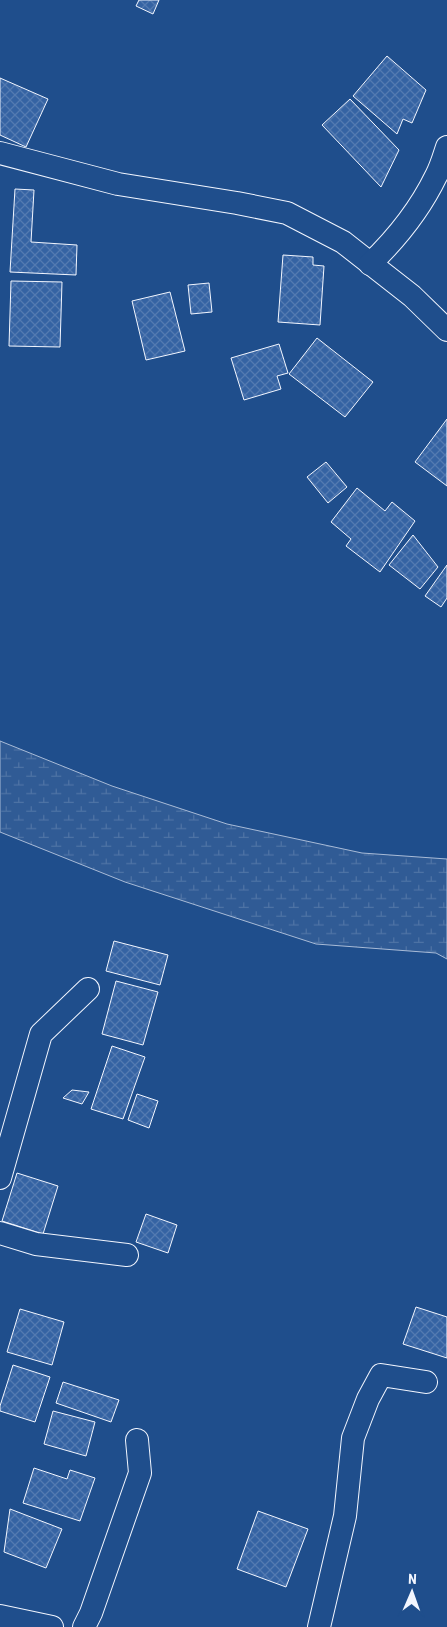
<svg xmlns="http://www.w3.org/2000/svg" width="447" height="1627" font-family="'Roboto Condensed',sans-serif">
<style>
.wetland{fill:url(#wetland-marsh);stroke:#a8bbd7}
.building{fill:url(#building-cross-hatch);stroke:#f2f6ff}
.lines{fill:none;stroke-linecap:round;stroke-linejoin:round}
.minor-casing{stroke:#f2f6ff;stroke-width:24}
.minor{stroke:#1f4e8c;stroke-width:22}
</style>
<defs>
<pattern id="wetland-marsh" width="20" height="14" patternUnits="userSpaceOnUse" patternTransform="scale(1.25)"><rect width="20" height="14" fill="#305b95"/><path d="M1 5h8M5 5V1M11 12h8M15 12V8" fill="none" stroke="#4e73a5"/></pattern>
<pattern id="building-cross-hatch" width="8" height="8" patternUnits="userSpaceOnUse" patternTransform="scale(1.25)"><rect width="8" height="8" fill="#3563a3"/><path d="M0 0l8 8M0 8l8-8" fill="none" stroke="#537ab1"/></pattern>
</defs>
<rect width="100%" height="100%" fill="#1f4e8c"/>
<polygon class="wetland" points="0,741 112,786 227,824 362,853 447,859 447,959 436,953 316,944 125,882 0,832"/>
<g class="building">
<polygon points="139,0 159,0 153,14 136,6"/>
<polygon points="387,56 426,90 412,123 403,119 397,134 353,96"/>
<polygon points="0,78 48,99 26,147 0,135"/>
<polygon points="350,99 399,150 381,187 322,125"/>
<polygon points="15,189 34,190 31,242 77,245 76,275 10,272"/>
<polygon points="283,255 313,257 313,265 324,266 320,325 278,322"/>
<polygon points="11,281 62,282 60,347 9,346"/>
<polygon points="209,283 212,312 191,314 188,285"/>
<polygon points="170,292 185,351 146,360 132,301"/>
<polygon points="317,338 373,382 345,417 289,374"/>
<polygon points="279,344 288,373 277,376 281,389 244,400 231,358"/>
<polygon points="447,419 447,486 415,462"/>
<polygon points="326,462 347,487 328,503 307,477"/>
<polygon points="357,488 385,511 392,502 415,521 380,572 346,546 351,539 331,522"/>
<polygon points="413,535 438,567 420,589 389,565"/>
<polygon points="447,565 447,598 441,607 425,596"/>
<polygon points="114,941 168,955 160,985 106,971"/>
<polygon points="116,981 158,992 143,1045 102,1034"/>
<polygon points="112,1046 145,1057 123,1119 91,1109"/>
<polygon points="72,1090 89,1092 82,1104 63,1098"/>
<polygon points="137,1094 158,1101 149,1128 128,1120"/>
<polygon points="17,1173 58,1186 43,1234 2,1221"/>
<polygon points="146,1214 177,1225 168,1253 136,1242"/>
<polygon points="416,1307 447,1317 447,1358 403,1344"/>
<polygon points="20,1309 64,1322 52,1365 7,1352"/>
<polygon points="13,1365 50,1377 35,1422 0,1411 0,1406"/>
<polygon points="63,1382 119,1400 111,1422 56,1403"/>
<polygon points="53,1411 95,1422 86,1456 44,1444"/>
<polygon points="34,1468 67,1479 70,1470 95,1478 80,1521 23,1503"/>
<polygon points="10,1509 62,1529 46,1568 4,1552"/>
<polygon points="258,1511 308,1529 286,1587 237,1569"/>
</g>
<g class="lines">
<defs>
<g id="minor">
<polyline points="0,153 118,184 237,203 287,213 343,242 412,296 447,330"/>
<path d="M370 264C397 238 420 209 436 176 441 167 444 156 447 147"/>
<polyline points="0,1178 41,1034 88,989"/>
<polyline points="0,1233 36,1244 127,1255"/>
<polyline points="0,1616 52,1627"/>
<polyline points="84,1627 91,1613 140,1473 137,1440"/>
<polyline points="319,1627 345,1516 353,1438 368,1399 381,1375 426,1382"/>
</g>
</defs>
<use href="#minor" class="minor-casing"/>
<use href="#minor" class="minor"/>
</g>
<g transform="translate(412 1592) rotate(2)" stroke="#1f4e8c" stroke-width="4" paint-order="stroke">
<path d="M0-4L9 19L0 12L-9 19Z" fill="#f2f6ff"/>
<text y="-8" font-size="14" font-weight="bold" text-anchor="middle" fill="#f2f6ff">N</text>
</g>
</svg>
